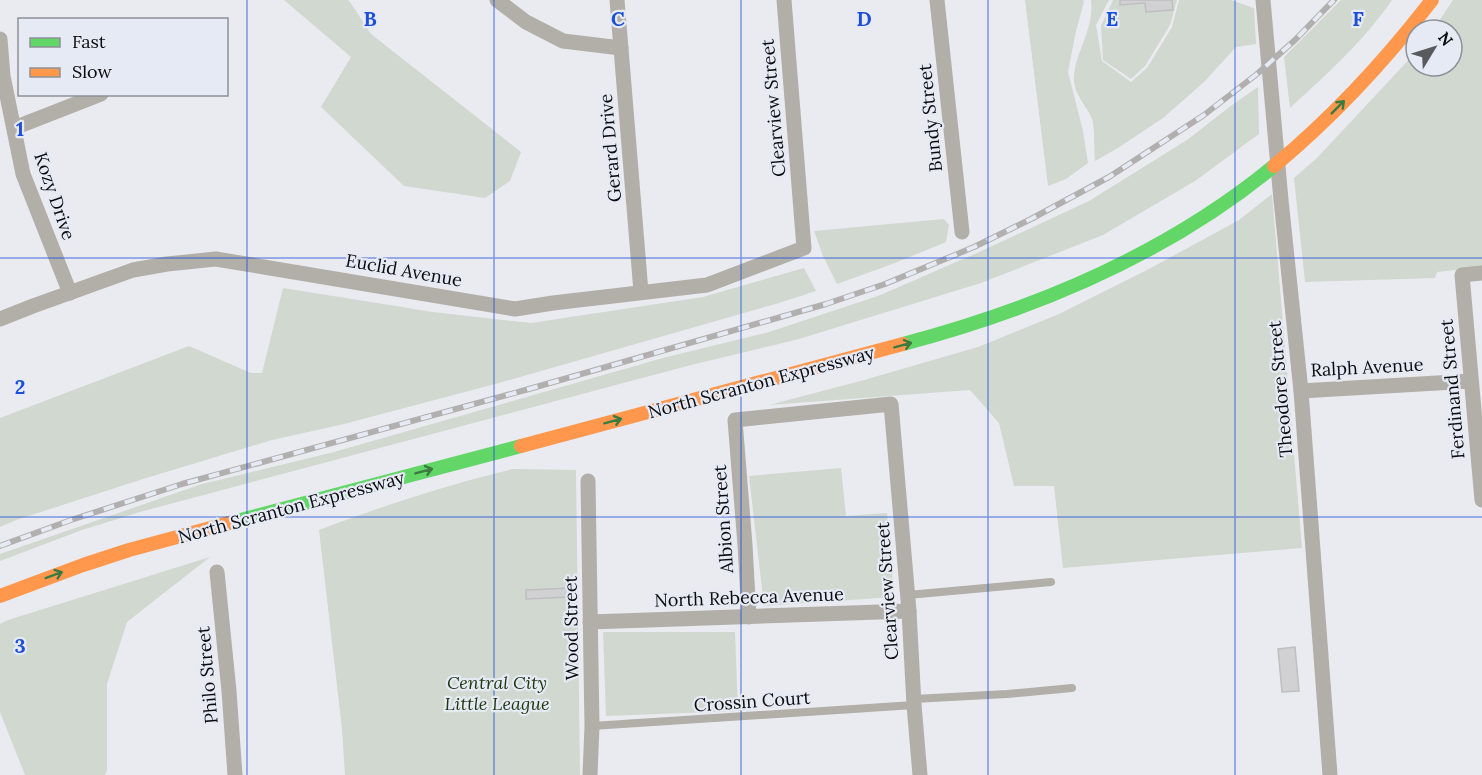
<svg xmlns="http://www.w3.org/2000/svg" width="1482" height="775" font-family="Lora,serif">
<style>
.green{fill:#d0d8cf}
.building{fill:#d1d0d3;stroke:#bfbec1;stroke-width:1.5}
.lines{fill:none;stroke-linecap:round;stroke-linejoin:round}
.lane{stroke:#b2afa9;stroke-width:8}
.street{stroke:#b2afa9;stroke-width:15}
.fast{stroke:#63d668;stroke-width:14}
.slow{stroke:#ff974d;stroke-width:14}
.rail-casing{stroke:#b2b0af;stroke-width:6}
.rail{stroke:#e6eaf4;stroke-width:4;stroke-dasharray:11;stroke-linecap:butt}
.oneway{stroke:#3b7b40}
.grid{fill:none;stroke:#1d4ed8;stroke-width:1.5;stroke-opacity:0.55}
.labels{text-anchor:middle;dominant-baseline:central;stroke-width:4.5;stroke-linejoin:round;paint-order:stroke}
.street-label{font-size:18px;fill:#0b0c0f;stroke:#e6eaf4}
.park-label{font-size:18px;font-style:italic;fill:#1f3810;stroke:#e6eaf4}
.grid-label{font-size:20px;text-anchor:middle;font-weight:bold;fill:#1d4ed8;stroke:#e6eaf4;stroke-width:4.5;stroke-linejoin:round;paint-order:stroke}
</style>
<rect width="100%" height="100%" fill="#eaebf0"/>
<g class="green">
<polygon points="284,0 348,0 350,2 371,34 521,152 510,181 485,198 404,186 321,107 351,57"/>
<polygon points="1025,0 1083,0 1084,2 1076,31 1068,72 1083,131 1088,163 1066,179 1048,186"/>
<path d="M1091 0H1109L1096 25 1102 61 1131 82 1147 68 1172 27 1179 0H1231L1254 8 1256 44 1236 47 1204 82 1163 118 1118 148 1095 161C1094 151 1095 128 1092 119 1087 106 1075 96 1074 81 1073 54 1095 30 1091 0Z"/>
<polygon points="1113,0 1177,0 1170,25 1145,66 1131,79 1103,60 1101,26"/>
<path d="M1341 0H1392C1364 41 1326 75 1290 108L1284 57Z"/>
<polygon points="1453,0 1482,0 1482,267 1437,272 1435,278 1305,282 1294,178 1317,158 1416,52 1416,66 1452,66 1452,30 1433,30"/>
<polygon points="1258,87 1259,134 1195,181 1103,235 981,283 799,339 691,365 140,512 82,530 0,561 0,554 202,484 334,452 663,358 769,332 878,296 977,253 1089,201 1187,140 1232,105"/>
<polygon points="1272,194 1302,548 1063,568 1054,486 1014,486 999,423 970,390 769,405 864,380 978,347 1059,314 1149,269 1239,220"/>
<polygon points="944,219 949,225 946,242 895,263 837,284 823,256 814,231"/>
<polygon points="804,268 816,291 779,303 499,383 340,425 272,440 143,479 16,520 0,527 0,418 189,346 251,373 262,373 283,288 433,312 531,323 703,297"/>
<polygon points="841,468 846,516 887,513 894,597 764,606 749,476"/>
<path d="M513 469 576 470 580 775H345L342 729 319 530C382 506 447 485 513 469Z"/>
<polygon points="210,557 127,622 107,684 107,770 105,775 25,775 0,712 0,624 8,620"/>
<polygon points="603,632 735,632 738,711 606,716"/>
</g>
<g class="building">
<polygon points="1120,0 1172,0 1173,10 1146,12 1145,3 1120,5"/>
<polygon points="570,588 570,597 526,599 526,590"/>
<polygon points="1295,647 1299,691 1282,692 1278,649"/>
</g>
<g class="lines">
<g class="lane">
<polyline points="908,595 1051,582"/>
<polyline points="914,699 1007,694 1072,688"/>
<polyline points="592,726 914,705"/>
</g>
<g class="street">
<polyline points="497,0 526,22 563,41 621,48"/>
<polyline points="617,0 641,292"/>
<polyline points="937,0 962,232"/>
<polyline points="1263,0 1281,200 1301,391 1330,775"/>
<polyline points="0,39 3,76 23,174 70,293"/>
<polyline points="14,128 101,94"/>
<polyline points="1482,273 1462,275 1482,500"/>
<polyline points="0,319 33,306 133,270 167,264 216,259 515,309 553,303 707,285 804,248 784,0"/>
<polyline points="1301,391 1471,381"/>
<polyline points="588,481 592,726 590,775"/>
<polyline points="217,572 229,691 235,775"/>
<polyline points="749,617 745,545 735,420 891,404 909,611 914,705 920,775"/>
<polyline points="590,622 909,611"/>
</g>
<g class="fast">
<path d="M903 344C1036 309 1167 254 1274 166"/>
<polyline points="229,523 521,446"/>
</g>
<g class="slow">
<path d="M1274 166C1333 117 1385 61 1432 0"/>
<polyline points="521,446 903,344"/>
<polyline points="0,596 83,565 129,550 229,523"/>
</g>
<defs>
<polyline id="rail" points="0,546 71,520 182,484 529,389 826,304 885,284 974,247 1031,219 1109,177 1204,115 1257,74 1295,40 1334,0"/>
</defs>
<use href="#rail" class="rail-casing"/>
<use href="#rail" class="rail"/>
</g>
<defs><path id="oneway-shaft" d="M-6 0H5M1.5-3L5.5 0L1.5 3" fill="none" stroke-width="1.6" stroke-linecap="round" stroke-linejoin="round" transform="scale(1.5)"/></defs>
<g class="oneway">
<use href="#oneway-shaft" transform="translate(1338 107) rotate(-45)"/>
<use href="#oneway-shaft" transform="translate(903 345) rotate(-15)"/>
<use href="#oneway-shaft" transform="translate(613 421) rotate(-15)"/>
<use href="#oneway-shaft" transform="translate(424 471) rotate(-15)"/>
<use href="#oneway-shaft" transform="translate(54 575) rotate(-20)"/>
</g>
<path class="grid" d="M247 0V775M494 0V775M741 0V775M988 0V775M1235 0V775M0 258H1482M0 517H1482"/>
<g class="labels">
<g class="street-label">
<text transform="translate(773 108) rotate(-95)">Clearview Street</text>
<text transform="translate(930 118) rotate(-96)">Bundy Street</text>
<text transform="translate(610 148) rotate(-95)">Gerard Drive</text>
<text transform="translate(55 196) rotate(71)">Kozy Drive</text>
<text transform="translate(404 270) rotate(10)">Euclid Avenue</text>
<text transform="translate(1367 367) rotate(-3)">Ralph Avenue</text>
<text transform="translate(761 382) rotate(-15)">North Scranton Expressway</text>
<text transform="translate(1280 389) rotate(-95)">Theodore Street</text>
<text transform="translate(1452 389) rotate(-95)">Ferdinand Street</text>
<text transform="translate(291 507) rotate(-15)">North Scranton Expressway</text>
<text transform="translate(723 519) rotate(-94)">Albion Street</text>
<text transform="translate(887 591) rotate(-94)">Clearview Street</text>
<text transform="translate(749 597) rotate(-2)">North Rebecca Avenue</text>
<text transform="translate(571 628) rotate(-91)">Wood Street</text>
<text transform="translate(207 675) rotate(-95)">Philo Street</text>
<text transform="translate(752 701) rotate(-4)">Crossin Court</text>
</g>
<g class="park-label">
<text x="497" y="682">Central City<tspan x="497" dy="21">Little League</tspan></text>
</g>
</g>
<g class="grid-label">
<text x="370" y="26">B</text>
<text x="618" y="26">C</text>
<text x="864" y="26">D</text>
<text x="1112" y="26">E</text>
<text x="1358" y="26">F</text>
<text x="20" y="136">1</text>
<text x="20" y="394">2</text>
<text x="20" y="653">3</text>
</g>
<rect x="18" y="18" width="210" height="78" fill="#e6eaf4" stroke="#8e9198" stroke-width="1.5"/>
<rect x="30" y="38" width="30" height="9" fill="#63d668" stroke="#8e9198" stroke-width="1.5"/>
<text x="72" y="48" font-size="18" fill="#0b0c0f">Fast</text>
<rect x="30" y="68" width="30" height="9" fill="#ff974d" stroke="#8e9198" stroke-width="1.5"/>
<text x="72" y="78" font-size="18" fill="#0b0c0f">Slow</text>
<g transform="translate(1434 48) rotate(52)"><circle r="28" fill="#e6eaf4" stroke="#8e9198" stroke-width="1.5"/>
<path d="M0-4.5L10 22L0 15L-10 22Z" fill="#595a5e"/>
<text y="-9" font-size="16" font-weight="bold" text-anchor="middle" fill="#0b0c0f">N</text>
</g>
</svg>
